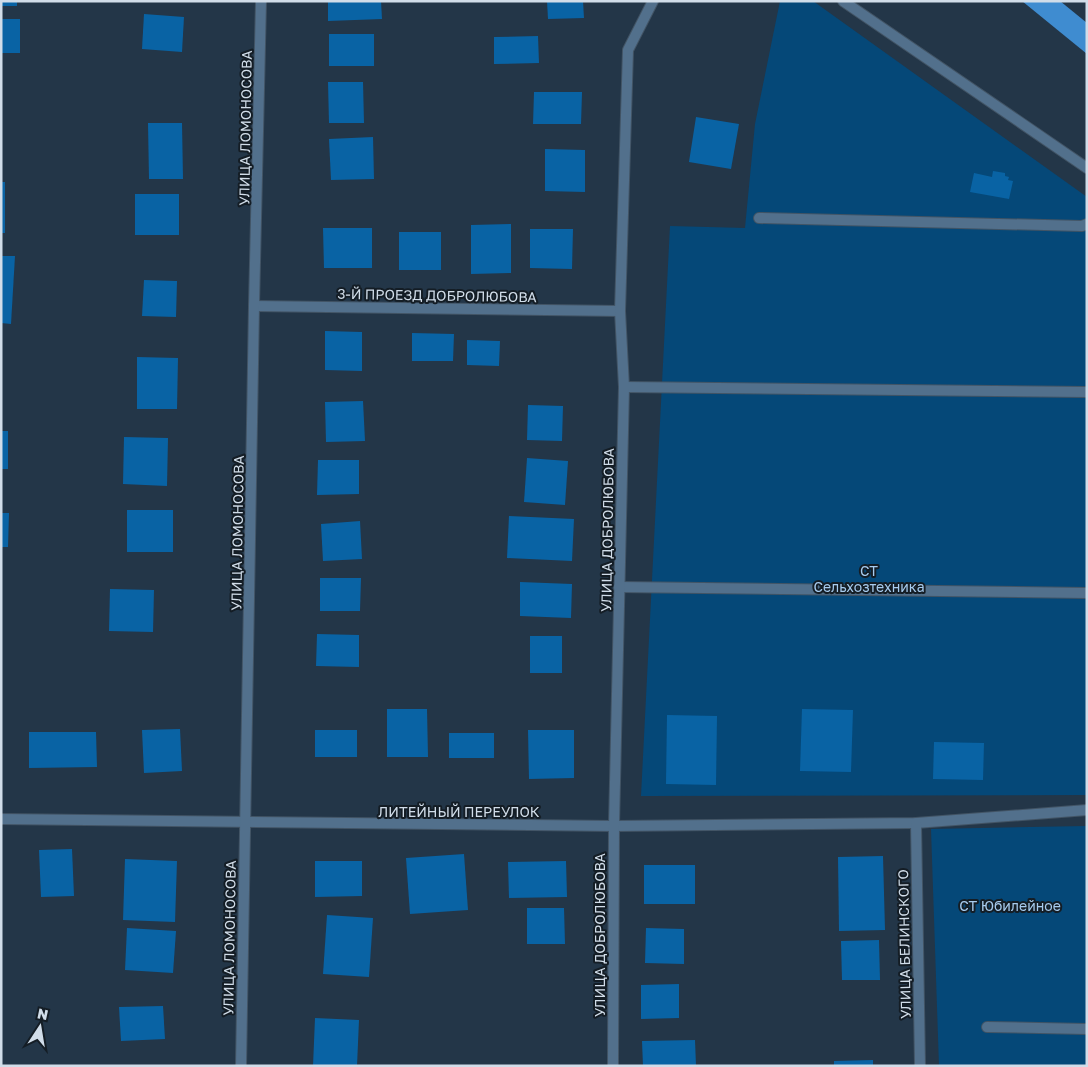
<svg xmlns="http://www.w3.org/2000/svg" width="1088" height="1067" font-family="'Golos Text',sans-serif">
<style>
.green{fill:#054878}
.water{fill:#3f8cd0}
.building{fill:#0963a4}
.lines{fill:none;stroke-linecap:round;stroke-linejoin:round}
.lane-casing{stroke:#425465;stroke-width:12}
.street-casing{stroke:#425465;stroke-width:12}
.lane{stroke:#52708c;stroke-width:10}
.street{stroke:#52708c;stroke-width:10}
.labels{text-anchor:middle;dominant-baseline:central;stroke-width:4;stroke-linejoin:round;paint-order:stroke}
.street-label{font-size:14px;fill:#d1dde9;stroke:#141d25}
.park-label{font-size:14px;fill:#a7cbee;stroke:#141d25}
</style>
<rect width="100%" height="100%" fill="#233648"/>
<g class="green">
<polygon points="780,1 813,1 1087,197 1087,795 641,796 670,226 745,228 755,124"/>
<polygon points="1087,826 1087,1066 939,1066 931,829"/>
</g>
<polygon class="water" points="1022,1 1060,1 1087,23 1087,54"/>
<g class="building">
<rect x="1" y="1" width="16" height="5"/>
<polygon points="328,1 381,1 382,19 328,21"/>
<polygon points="547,1 583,1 584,18 548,19"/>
<polygon points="144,14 184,17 182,52 142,49"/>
<rect x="1" y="19" width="19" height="34"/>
<rect x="329" y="34" width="45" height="32"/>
<polygon points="538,36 539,63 494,64 494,37"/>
<polygon points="328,82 363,82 364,123 329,123"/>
<polygon points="534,92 582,92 581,124 533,124"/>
<polygon points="696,117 739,124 731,169 689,162"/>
<polygon points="148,123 182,123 183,179 149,179"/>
<polygon points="373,137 374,179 331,180 329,139"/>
<polygon points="545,149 585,150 585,192 545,191"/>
<polygon points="993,171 1005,173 1005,176 1009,177 1008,180 1013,181 1009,199 970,192 974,173 992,177"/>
<rect x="1" y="182" width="4" height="51"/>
<rect x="135" y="194" width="44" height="41"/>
<polygon points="511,224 511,273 471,274 471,225"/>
<polygon points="323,228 372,228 372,268 324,268"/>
<polygon points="530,229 573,229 572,269 530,268"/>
<rect x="399" y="232" width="42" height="38"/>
<polygon points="1,256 15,256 11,324 1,323"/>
<polygon points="144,280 177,281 176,317 142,316"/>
<polygon points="325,331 362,332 362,371 325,370"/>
<polygon points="412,333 454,334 453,361 412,361"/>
<polygon points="467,340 500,341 499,366 467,365"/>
<polygon points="137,357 178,358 177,409 137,409"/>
<polygon points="363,401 365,441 326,442 325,402"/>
<polygon points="528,405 563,406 562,441 527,440"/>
<rect x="1" y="431" width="7" height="38"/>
<polygon points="124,437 168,438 167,486 123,484"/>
<polygon points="527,458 568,461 565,505 524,502"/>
<polygon points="318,460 359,460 359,494 317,495"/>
<rect x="127" y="510" width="46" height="42"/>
<polygon points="1,513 9,513 8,547 1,547"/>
<polygon points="509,516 574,519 572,561 507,558"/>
<polygon points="360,521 362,559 323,561 321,524"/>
<polygon points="320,578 361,578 360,611 320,611"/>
<polygon points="520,582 572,584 571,618 520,616"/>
<polygon points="110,589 154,590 153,632 109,631"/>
<polygon points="317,634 359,635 359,667 316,666"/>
<rect x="530" y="636" width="32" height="37"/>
<polygon points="387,709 427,709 428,757 387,757"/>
<polygon points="802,709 853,710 851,772 800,771"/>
<polygon points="667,715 717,716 716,785 666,784"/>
<polygon points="180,729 182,771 144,773 142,730"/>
<rect x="315" y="730" width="42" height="27"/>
<polygon points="528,730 574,730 574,778 529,779"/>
<polygon points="29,732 96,732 97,767 29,768"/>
<rect x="449" y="733" width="45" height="25"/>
<polygon points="934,742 984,743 983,780 933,779"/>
<polygon points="72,849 74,896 41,897 39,850"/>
<polygon points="464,854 468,910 410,914 406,858"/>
<polygon points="883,856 885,930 839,931 838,857"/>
<polygon points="125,859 177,861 175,922 123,920"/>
<polygon points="315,861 362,861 362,896 315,897"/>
<polygon points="566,861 567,897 509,898 508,862"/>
<rect x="644" y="865" width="51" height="39"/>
<polygon points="527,908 564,908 565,944 527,944"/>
<polygon points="327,915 373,918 369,977 323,974"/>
<polygon points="127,928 176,931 173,973 125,970"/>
<polygon points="646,928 684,929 684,964 645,963"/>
<polygon points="879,940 880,980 842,980 841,941"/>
<polygon points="679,984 679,1018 641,1019 641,985"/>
<polygon points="163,1006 165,1039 121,1041 119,1007"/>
<polygon points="315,1018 359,1020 357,1066 313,1066"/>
<polygon points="695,1040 696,1066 643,1066 642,1041"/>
<polygon points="873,1060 873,1066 834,1066 834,1061"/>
</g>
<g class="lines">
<defs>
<g id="lane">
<polyline points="759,218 1082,226 1087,224"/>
<polyline points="624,387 1087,392"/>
<polyline points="619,587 1087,593"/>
<polyline points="987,1027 1087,1029"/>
</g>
<g id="street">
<polyline points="843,1 1087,168"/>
<polyline points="254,306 620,311"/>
<polyline points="1,819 614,826 916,823 1087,810"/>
<polyline points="916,823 920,1066"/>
<polyline points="241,1066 254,306 261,1"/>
<polyline points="613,1066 614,826 624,387 620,311 628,50 653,1"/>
</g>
</defs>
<use href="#lane" class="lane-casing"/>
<use href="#street" class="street-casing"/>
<use href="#lane" class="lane"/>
<use href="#street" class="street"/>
</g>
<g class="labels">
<g class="street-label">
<text transform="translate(245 128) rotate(-89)">УЛИЦА ЛОМОНОСОВА</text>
<text transform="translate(437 295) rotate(1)">3-Й ПРОЕЗД ДОБРОЛЮБОВА</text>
<text transform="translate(607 530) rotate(-89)">УЛИЦА ДОБРОЛЮБОВА</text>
<text transform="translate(237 533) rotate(-89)">УЛИЦА ЛОМОНОСОВА</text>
<text x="459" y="811">ЛИТЕЙНЫЙ ПЕРЕУЛОК</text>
<text transform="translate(599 935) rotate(-90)">УЛИЦА ДОБРОЛЮБОВА</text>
<text transform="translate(229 938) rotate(-89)">УЛИЦА ЛОМОНОСОВА</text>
<text transform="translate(904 944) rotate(-91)">УЛИЦА БЕЛИНСКОГО</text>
</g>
<g class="park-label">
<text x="869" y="570">СТ<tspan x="869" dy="16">Сельхозтехника</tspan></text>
<text x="1010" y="905">СТ Юбилейное</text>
</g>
</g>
<rect width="1088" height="1067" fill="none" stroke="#d1dde9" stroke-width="5"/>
<g transform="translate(40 1027) rotate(12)" stroke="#141d25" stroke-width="4" paint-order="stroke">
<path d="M0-4L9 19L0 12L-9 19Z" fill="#d1dde9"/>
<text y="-8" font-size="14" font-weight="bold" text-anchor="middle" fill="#d1dde9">N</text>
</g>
</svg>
